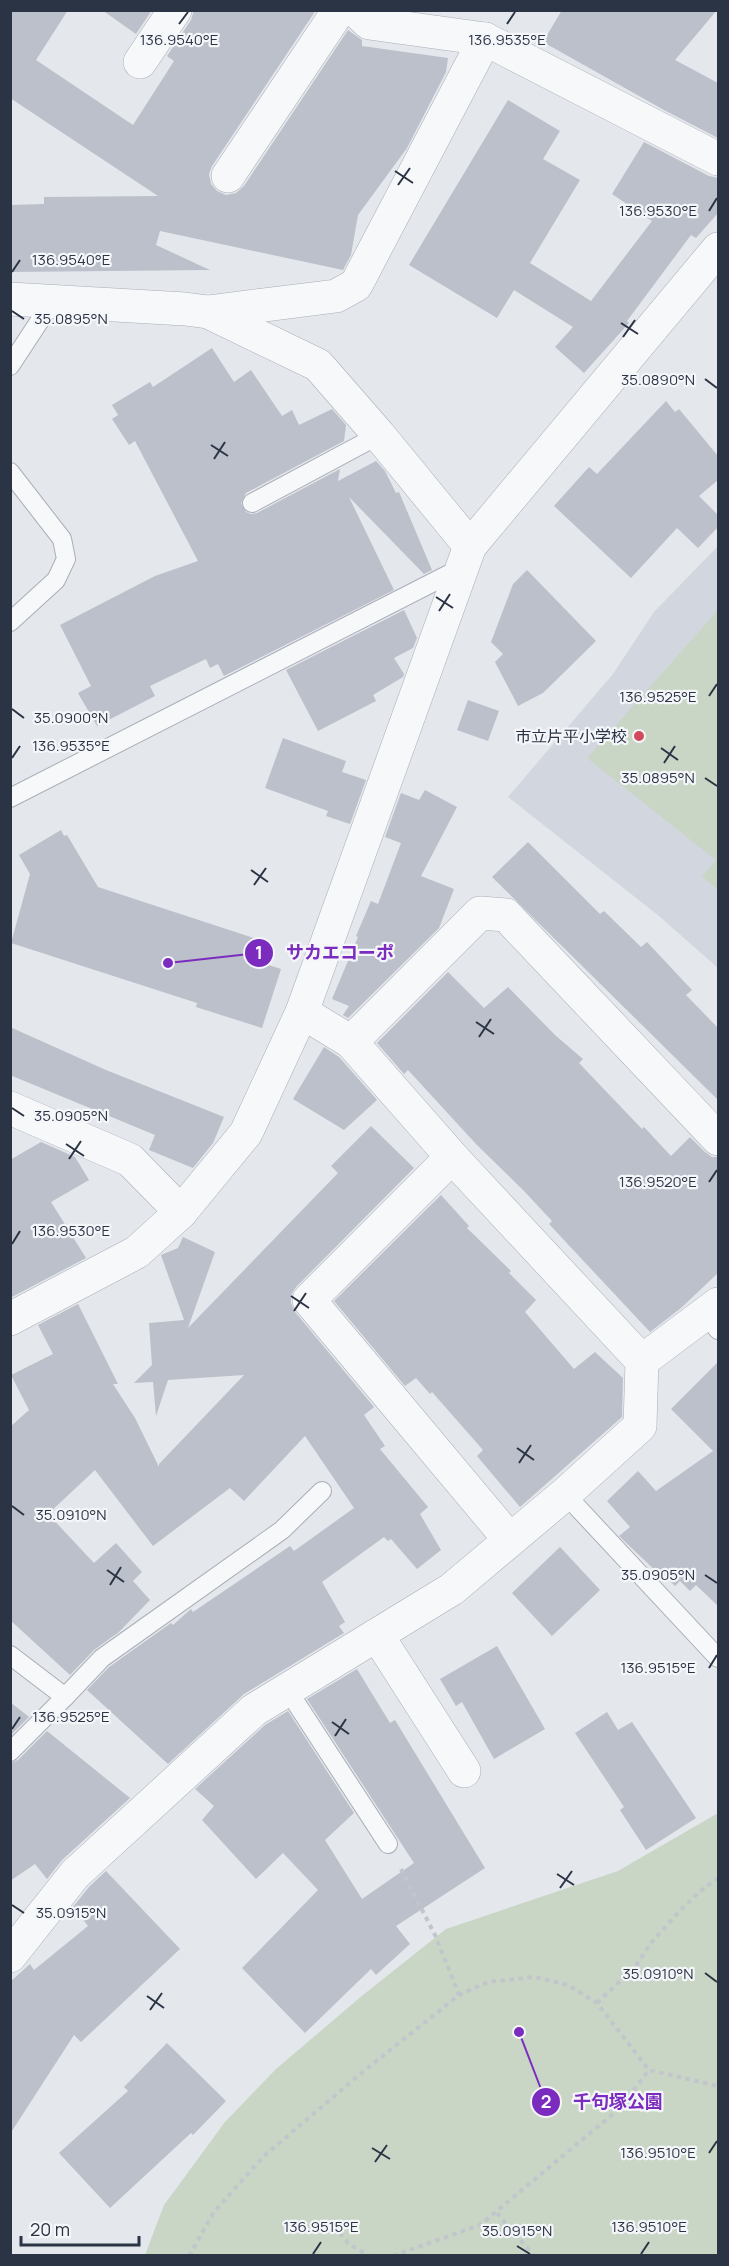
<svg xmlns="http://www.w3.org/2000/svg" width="729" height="2266" font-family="Manrope,'Noto Sans JP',sans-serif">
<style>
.built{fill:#d2d6de}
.green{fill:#c9d6c5}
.building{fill:#bbc0ca}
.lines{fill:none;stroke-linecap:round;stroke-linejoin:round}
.service-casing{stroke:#a9aeb7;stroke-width:20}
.minor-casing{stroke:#a9aeb7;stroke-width:34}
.path{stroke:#c2c5cb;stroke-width:4;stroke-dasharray:4.5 4.5;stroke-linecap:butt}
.service{stroke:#f7f8fa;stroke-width:18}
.minor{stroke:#f7f8fa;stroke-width:33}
.ticks{fill:none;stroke:#2b3445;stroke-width:2}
.poi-dot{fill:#d1495b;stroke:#f4f6f9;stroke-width:2}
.labels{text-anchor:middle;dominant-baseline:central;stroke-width:4.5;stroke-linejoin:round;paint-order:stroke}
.poi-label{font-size:16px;fill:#2b3445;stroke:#f4f6f9;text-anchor:end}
.ticks-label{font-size:15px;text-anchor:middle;fill:#2b3445;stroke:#f4f6f9;stroke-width:4.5;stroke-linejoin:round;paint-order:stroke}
.leader{fill:none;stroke:#7b2cbf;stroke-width:2}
.callout-dot{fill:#7b2cbf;stroke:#f4f6f9;stroke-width:2}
.mark-label{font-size:18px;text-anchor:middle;font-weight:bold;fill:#fff}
.callout-label{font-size:18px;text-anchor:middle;font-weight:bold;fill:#7b2cbf;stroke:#f4f6f9;stroke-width:4.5;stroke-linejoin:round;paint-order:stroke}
</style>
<rect width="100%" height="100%" fill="#e4e7ec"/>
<polygon class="built" points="718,546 718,968 659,916 508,797 613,674 654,612"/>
<g class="green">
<polygon points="718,610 718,890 702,877 716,860 587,758"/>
<polygon points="718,1813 718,2255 145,2255 164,2205 225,2122 276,2069 363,1995 446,1929 618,1871"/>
</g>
<g class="building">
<polygon points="10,10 68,10 36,60 133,125 174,61 167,56 191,20 194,10 316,10 212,166 209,174 211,184 217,191 226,195 236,193 244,186 348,30 362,40 362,46 448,58 446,72 407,148 358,215 351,255 343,270 160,231 156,245 210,270 10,272 10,205 44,204 44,197 158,196 10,98"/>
<polygon points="102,10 152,10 136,34"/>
<polygon points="562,10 717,10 675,60 718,83 718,138 664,110 543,42"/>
<polygon points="508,100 560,131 543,159 580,180 530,263 591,301 652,221 612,194 644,142 709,176 718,178 718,213 696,238 691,235 627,321 629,323 584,373 555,347 573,327 514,290 497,318 409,265"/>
<polygon points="212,348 234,382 251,370 282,416 292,410 299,425 332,409 346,425 344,441 246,493 241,503 246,512 251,514 257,513 340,469 338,481 376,461 385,471 396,493 399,492 432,570 424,574 349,497 394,590 224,676 218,664 210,668 206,659 150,686 155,696 97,726 78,693 91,686 60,625 155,576 198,561 135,441 129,445 112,419 118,415 112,405 150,382 153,387"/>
<polygon points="666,401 675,412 679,409 718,456 718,480 699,496 718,515 718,527 698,548 677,528 631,578 554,506 589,467 597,474"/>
<polygon points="527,570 596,641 543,693 518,706 495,662 503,654 491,642 513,584"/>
<polygon points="404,610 417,638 413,648 394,658 404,674 403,677 373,695 376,701 318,731 286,670"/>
<polygon points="468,700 499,711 488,741 457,730"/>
<polygon points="283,738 346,761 342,772 366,780 350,824 326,816 328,811 265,788"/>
<polygon points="425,790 457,807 421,876 454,889 439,928 348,1018 343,1015 349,1006 332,999 358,937 356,936 371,901 378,904 401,843 385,837 401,793 419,800"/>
<polygon points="61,830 64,836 67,835 98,887 263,941 256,961 281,969 262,1028 196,1007 197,1003 11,943 30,874 19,855"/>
<polygon points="528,842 600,914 604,911 641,947 647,942 692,990 686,995 718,1028 718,1100 492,877"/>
<polygon points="448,972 484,1008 508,987 555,1035 583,1059 579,1063 642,1129 644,1127 671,1156 690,1137 705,1152 712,1157 718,1157 718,1273 681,1308 650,1332 549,1224 552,1221 524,1191 476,1144 408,1070 404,1074 377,1043"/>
<polygon points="10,1027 106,1070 224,1117 213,1143 193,1168 149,1150 155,1135 10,1075"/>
<polygon points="324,1047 339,1057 377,1100 344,1130 293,1099"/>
<polygon points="371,1126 414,1168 296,1287 291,1295 291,1303 295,1312 374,1407 364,1415 385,1446 380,1449 428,1507 420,1514 441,1550 417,1569 391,1539 388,1541 384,1537 322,1582 345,1622 339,1626 344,1633 244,1694 168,1764 87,1690 109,1667 171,1623 173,1625 191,1609 193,1612 290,1546 294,1551 354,1508 305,1436 244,1501 230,1488 153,1546 95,1470 48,1514 94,1563 116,1543 142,1572 133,1581 150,1600 119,1632 94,1650 70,1675 10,1620 10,1427 29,1410 11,1375 53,1354 38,1325 78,1304 118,1384 113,1384 135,1418 159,1467 159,1464 244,1375 168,1380 156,1416 153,1382 134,1383 152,1365 149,1323 184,1320 161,1255 178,1248 183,1237 215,1252 188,1328 338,1173 331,1166"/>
<polygon points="41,1142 75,1157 89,1180 51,1202 86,1258 10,1298 10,1160"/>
<polygon points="441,1195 469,1226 467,1228 511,1271 509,1273 536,1300 525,1312 574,1369 595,1352 623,1378 622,1417 520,1507 477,1456 483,1450 432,1392 430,1394 416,1378 405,1386 334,1301"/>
<polygon points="718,1362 718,1606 696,1585 690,1591 680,1581 675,1586 663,1574 661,1576 619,1536 630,1527 607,1501 638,1471 656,1491 713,1451 671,1409"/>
<polygon points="560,1547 600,1590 552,1636 512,1593"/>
<polygon points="497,1646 545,1729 494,1759 462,1702 456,1706 440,1679"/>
<polygon points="357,1669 390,1723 395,1720 485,1868 396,1926 410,1944 376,1975 371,1969 305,2033 242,1968 318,1890 283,1853 256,1879 202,1820 214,1806 195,1789 265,1725 288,1711 354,1813 325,1840 362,1899 414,1863 307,1699"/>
<polygon points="10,1702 29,1717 10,1736"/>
<polygon points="607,1712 618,1730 632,1722 696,1818 646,1850 620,1810 624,1807 575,1733"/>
<polygon points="47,1731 130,1798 62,1860 47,1879 35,1864 10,1881 10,1763 18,1760"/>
<polygon points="106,1871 180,1949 81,2042 74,2035 10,2134 10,1982 30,1964 34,1970 88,1926 73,1907 89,1887"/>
<polygon points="167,2043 226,2101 193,2135 191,2133 110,2208 59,2153 128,2091 124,2087"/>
</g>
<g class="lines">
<defs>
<g id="service">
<polyline points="10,366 52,302"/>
<polyline points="10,472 62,539 66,559 56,580 10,622"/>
<polyline points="252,503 379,435"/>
<polyline points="10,798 461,568"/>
<polyline points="705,1313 718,1330"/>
<polyline points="565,1494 718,1658"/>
<polyline points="10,1655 65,1697 10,1752"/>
<polyline points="287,1689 388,1844"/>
<polyline points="65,1697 102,1658 282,1530 322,1491"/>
</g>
<g id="minor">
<polyline points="355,10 369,23 485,39 718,159"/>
<polyline points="140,62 175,10"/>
<polyline points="228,176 339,10"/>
<polyline points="10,299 185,309 208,312 318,365 379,435 470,546"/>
<polyline points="208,312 336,296 356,285 485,39"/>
<polyline points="351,1042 480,913 506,915 718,1139"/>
<polyline points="10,1108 130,1160 181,1212"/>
<polyline points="452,1157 309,1300 510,1540"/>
<polyline points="10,1319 137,1252 181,1212 246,1133 302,1012 470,546 718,249"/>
<polyline points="642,1361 718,1304"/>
<polyline points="377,1635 464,1771"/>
<polyline points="10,1956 75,1874 254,1710 452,1589 565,1494 640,1426 642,1361 452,1157 351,1042 302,1012"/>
</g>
</defs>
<use href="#service" class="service-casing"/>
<use href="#minor" class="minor-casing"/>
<g class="path">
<polyline points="401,1869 436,1937 459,1995"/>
<polyline points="597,2003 635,1967 651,1943 675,1916 698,1893 718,1878"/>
<polyline points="497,2213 534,2256"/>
<polyline points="334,2226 348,2243 369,2256"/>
<polyline points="189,2256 214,2212 264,2156 359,2075 459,1995 488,1982 534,1977 568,1985 597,2003 649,2070 718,2086"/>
<polyline points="393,2256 480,2225 619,2109 649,2070"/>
</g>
<use href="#service" class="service"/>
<use href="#minor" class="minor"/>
</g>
<path class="ticks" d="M179 24 188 12M507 24 515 12M395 171 413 183M398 185 410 168M709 211 717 198M12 272 20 260M12 311 24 319M621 323 638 334M623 337 635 320M705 379 717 388M211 445 228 456M214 459 225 442M436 597 453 608M439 611 450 594M709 696 717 684M12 709 24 718M661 748 678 760M12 758 20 746M664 763 675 746M705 778 717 786M251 870 268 882M254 885 266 868M476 1022 494 1034M479 1037 491 1019M12 1108 24 1116M66 1144 84 1156M69 1159 81 1141M709 1182 717 1170M12 1244 20 1231M291 1296 309 1308M294 1311 306 1293M517 1448 534 1460M519 1463 531 1445M12 1506 24 1515M107 1570 124 1582M705 1575 717 1583M110 1585 121 1567M709 1668 717 1655M332 1722 349 1734M12 1729 20 1717M335 1736 346 1719M557 1874 574 1885M560 1888 572 1871M12 1905 24 1913M705 1973 717 1982M147 1996 164 2008M150 2010 162 1993M372 2148 390 2159M709 2153 717 2141M375 2162 387 2145M517 2246 530 2254M313 2254 321 2242M641 2254 649 2242"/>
<circle class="poi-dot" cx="639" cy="736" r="6"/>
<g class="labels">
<g class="poi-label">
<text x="627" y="736">市立片平小学校</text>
</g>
</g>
<g class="ticks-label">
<text x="179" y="45">136.9540°E</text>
<text x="507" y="45">136.9535°E</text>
<text x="658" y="216">136.9530°E</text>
<text x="71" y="265">136.9540°E</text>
<text x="71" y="324">35.0895°N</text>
<text x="658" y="385">35.0890°N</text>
<text x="658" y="702">136.9525°E</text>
<text x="71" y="723">35.0900°N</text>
<text x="71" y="751">136.9535°E</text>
<text x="658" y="783">35.0895°N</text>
<text x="71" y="1121">35.0905°N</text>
<text x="658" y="1187">136.9520°E</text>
<text x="71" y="1236">136.9530°E</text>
<text x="71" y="1520">35.0910°N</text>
<text x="658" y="1580">35.0905°N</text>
<text x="658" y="1673">136.9515°E</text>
<text x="71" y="1722">136.9525°E</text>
<text x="71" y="1918">35.0915°N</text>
<text x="658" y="1979">35.0910°N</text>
<text x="658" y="2158">136.9510°E</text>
<text x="321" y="2232">136.9515°E</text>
<text x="649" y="2232">136.9510°E</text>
<text x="517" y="2236">35.0915°N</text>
</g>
<path class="leader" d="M168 963L259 953M519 2032L546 2102"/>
<g class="callout-dot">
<circle cx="168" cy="963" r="6"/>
<circle cx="519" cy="2032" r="6"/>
<circle cx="259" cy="953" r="15"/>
<circle cx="546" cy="2102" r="15"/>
</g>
<g class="mark-label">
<text x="259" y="959">1</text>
<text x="546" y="2108">2</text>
</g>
<g class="callout-label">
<text x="340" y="959">サカエコーポ</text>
<text x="618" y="2108">千句塚公園</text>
</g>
<rect width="729" height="2266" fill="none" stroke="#2b3445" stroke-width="24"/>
<path d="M21 2236v9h118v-9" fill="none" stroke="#2b3445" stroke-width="3"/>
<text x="30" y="2236" font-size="18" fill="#2b3445" stroke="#f4f6f9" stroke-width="4.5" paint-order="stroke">20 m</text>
</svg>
